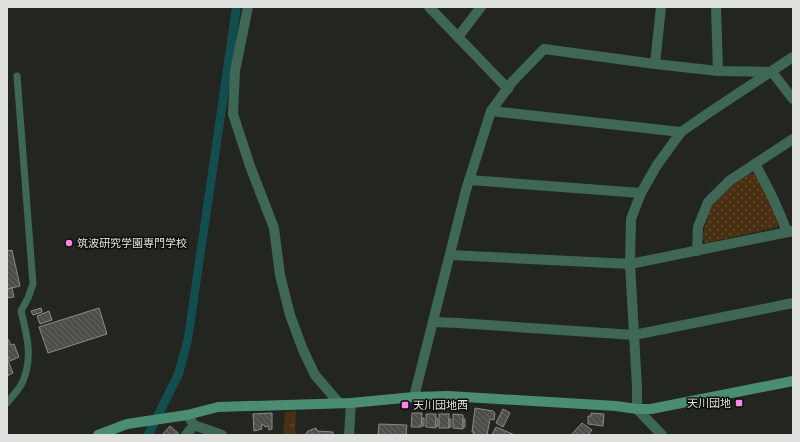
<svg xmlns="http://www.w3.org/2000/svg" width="800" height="442" font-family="'Varela Round','Noto Sans JP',sans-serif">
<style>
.grass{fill:url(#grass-tufts)}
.park{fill:url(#park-dots)}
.water{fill:#124e4f}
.building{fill:url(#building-back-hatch);stroke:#8b8b86}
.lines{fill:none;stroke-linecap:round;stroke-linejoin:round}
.lane{stroke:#3f6756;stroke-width:7}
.street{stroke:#3f6756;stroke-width:10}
.secondary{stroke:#4b8d72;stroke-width:10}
.poi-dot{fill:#f987e9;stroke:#0d0e0c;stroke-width:1.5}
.labels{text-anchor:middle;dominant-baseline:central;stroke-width:3;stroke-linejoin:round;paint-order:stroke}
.poi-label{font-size:11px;fill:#dfe1de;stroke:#0d0e0c;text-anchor:start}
</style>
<defs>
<pattern id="grass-tufts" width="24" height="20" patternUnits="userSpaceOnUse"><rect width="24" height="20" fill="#493013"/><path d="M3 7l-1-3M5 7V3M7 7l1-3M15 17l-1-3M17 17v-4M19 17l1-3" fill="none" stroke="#634e35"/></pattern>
<pattern id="park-dots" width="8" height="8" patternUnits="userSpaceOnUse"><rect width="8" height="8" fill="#493013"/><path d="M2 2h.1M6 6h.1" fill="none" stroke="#634e35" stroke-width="1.8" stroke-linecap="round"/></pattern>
<pattern id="building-back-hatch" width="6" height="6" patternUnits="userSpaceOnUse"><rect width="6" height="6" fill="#4e4d48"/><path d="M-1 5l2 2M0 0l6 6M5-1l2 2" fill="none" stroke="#676662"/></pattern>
</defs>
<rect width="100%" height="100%" fill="#232521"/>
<polygon class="grass" points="296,411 295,433 304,435 283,435 285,412"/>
<polygon class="park" points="755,173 780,221 777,227 706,243 702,238 711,206 725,190 741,177"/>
<polygon class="water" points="232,7 241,7 192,340 183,375 153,435 143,435 174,373 184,337"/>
<g class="building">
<polygon points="12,250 20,286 7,289 7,251"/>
<polygon points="12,288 14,297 7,298 7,289"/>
<polygon points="41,308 42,312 33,315 31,311"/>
<polygon points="99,308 107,334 48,353 39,327"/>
<polygon points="49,311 52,320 40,324 37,316"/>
<polygon points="7,339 8,339 11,345 14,344 19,357 10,361 7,355"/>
<polygon points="7,358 13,373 7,376"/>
<polygon points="475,408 493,411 495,413 494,420 490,419 487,435 473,435 474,432 472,432"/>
<polygon points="503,409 510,413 503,427 496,423"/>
<polygon points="272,413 272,429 269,430 268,426 265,427 264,425 261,425 262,429 254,431 253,414"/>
<polygon points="412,413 422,413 421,427 411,427"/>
<polygon points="591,413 604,414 603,426 588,424 588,416 591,416"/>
<polygon points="426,414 436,414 436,428 426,427"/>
<rect x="439" y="414" width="10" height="14"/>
<polygon points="453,414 463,415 463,429 453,428"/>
<rect x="422" y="418" width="2" height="8"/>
<polygon points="436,418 438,419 438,426 435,426"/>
<rect x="449" y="419" width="2" height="8"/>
<rect x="463" y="419" width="2" height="8"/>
<polygon points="582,423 592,430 588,435 571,435"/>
<polygon points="379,424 407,425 406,433 408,435 378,435"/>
<polygon points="170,426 178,433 177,435 162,435"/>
<polygon points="496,427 515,435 492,435"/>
<polygon points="316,428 317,431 333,432 333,435 305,435 308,431"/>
</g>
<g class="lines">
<path class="lane" d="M7 403C12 396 20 389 23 381 33 357 27 335 21 311L28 298 33 284 17 76"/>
<g class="street">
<polyline points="248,7 235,71 233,114 250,166 274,228 280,275 290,315 303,350 315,375 339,403"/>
<polyline points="429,7 458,37"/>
<polyline points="481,7 458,37 508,89"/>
<polyline points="716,7 718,71"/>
<polyline points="655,64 661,7"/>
<polyline points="491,111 681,132"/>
<path d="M755 164C768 187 778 207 787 232"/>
<polyline points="469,180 641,193"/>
<polyline points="697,251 698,227 708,202 729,181 793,139"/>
<polyline points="450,255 630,264 793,231"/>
<polyline points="434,322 458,323 634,335 793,303"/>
<polyline points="414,397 466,190 491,111 513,81 544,49 655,64 718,71 772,72 793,99"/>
<polyline points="194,425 222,435"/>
<polyline points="186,435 194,425 190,419"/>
<polyline points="349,435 351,403"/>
<polyline points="662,435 637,409 637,387 630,264 631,219 641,193 657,165 681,132 707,114 793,57"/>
</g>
<polyline class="secondary" points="98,435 127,424 187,415 218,407 351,403 414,397 448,396 616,406 637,409 651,409 793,381"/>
</g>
<g class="poi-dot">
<circle cx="69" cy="243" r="4"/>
<rect x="735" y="399" width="8" height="8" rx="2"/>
<rect x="401" y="401" width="8" height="8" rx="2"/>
</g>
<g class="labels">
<g class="poi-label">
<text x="77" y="243">筑波研究学園専門学校</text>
<text x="731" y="403" text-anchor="end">天川団地</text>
<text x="413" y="405">天川団地西</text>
</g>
</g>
<rect width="800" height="442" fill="none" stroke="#dfe1de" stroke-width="16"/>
</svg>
